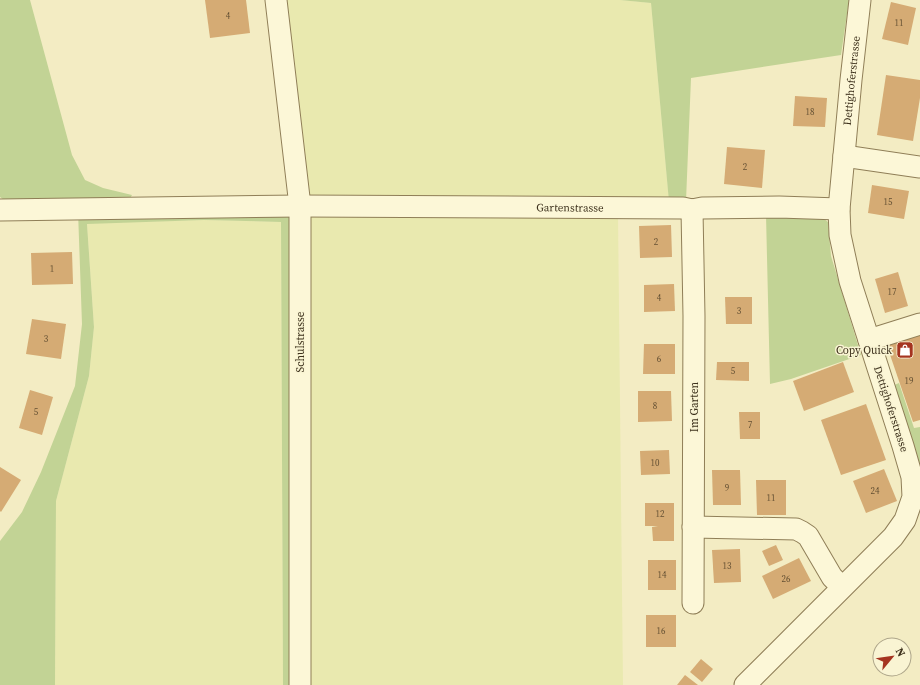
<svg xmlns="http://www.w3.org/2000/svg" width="920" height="685" font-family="'Source Serif 4',serif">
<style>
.farmland{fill:#e9e9af}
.green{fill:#c2d395}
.building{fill:#d5ab74}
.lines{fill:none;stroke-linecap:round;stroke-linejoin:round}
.minor-casing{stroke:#8f7e57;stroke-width:23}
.minor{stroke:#fcf7d7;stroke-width:21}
.labels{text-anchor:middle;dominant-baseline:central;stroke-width:3;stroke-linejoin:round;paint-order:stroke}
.number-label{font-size:9px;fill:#645033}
.street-label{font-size:11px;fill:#3e321d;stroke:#f9f4d3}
.poi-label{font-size:11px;fill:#3e321d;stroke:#f9f4d3;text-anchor:end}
</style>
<rect width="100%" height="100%" fill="#f3ecc3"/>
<g class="farmland">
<polygon points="283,0 620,0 651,3 669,202 312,197 307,193"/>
<polygon points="315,213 618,214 623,685 305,685 305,223"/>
<polygon points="204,220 281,222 283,685 55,685 56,501 89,376 94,327 87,223"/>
</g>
<g class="green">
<polygon points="0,0 30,0 72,155 85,180 103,188 132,195 129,200 7,202 0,197"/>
<polygon points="620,0 849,0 841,55 691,78 686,201 669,202 651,3"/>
<polygon points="78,211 288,214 291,219 296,685 283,685 281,222 204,220 87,224 94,327 89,376 56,501 55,685 0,685 0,541 22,512 41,472 75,386 82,324"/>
<polygon points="766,215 824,219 828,222 831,256 861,355 791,379 770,384"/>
<polygon points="899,383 914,428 920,427 920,473 892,386"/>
</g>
<g class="building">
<polygon points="205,0 246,0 250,33 210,38"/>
<polygon points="891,2 916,8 908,45 882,39"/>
<polygon points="886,75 920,80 920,98 913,141 877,135"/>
<polygon points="795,96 827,98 825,127 793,126"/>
<polygon points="727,147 765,150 762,188 724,184"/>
<polygon points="872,185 909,191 904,219 868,213"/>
<polygon points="671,225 672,257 640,258 639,226"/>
<polygon points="72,252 73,284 32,285 31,253"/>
<polygon points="898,272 908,306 885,313 875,279"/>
<polygon points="674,284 675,311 644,312 644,285"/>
<polygon points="725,297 752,297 752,324 726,324"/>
<polygon points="32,319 66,324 61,359 26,354"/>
<polygon points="920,331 920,420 913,422 886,343"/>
<polygon points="644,344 675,344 675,374 643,374"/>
<polygon points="717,362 749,362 749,381 716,380"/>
<polygon points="843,362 854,392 804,411 793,381"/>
<polygon points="30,390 53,397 42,435 19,428"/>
<polygon points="638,391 671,391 672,421 638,422"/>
<polygon points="866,404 886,460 841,475 821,420"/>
<polygon points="739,412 760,412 760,439 740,439"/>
<polygon points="669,450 670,474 641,475 640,451"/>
<polygon points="0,467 21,480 1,512 0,511"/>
<polygon points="884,469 897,501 866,513 853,481"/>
<polygon points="712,470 740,470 741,505 713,505"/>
<polygon points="756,480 786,480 786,515 757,515"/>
<polygon points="645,503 674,503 674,541 653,541 652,527 658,526 645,526"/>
<polygon points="776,545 783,560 769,566 762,551"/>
<polygon points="740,549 741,582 714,583 712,550"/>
<polygon points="799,558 811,581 773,599 762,576"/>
<rect x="648" y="560" width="28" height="30"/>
<rect x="646" y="615" width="30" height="32"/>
<polygon points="701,659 713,669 702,682 690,672"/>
<polygon points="685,675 698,685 677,685"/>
</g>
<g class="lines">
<defs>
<g id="minor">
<polyline points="276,0 300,206 300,685"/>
<polyline points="844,156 920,167"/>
<path id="s1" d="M0 210 300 206 683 208 692 210 702 208 779 207 839 209"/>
<polyline points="692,210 694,316 693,603"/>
<polyline points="869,340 920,324"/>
<polyline points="693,527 796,529 802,532 808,536 832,577 842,587"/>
<path id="s2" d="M745 685 893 537 905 520 913 497 912 477 903 446 850 281 840 235 839 209 851 80 860 0"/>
</g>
</defs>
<use href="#minor" class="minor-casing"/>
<use href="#minor" class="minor"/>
</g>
<defs>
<symbol id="shop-square" viewBox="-11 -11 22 22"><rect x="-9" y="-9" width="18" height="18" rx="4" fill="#a53420" stroke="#f9f4d3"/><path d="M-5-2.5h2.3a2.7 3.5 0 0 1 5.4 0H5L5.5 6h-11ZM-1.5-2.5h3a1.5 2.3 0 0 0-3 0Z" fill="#fff"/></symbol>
</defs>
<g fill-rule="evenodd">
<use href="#shop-square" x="895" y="340" width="20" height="20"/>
</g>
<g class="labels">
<g class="number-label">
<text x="228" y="16">4</text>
<text x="899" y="23">11</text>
<text x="810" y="112">18</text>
<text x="745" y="167">2</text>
<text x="888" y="202">15</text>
<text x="656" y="242">2</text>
<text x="52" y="269">1</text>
<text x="892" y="292">17</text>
<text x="659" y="298">4</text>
<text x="739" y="311">3</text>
<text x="46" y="339">3</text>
<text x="659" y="359">6</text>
<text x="733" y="371">5</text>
<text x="909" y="381">19</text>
<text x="655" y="406">8</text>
<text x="36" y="412">5</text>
<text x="750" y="425">7</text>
<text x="655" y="463">10</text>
<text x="727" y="488">9</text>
<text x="875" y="491">24</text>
<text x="771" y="498">11</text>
<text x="660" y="514">12</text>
<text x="727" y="566">13</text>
<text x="662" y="575">14</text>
<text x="786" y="579">26</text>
<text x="661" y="631">16</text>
</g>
<g class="street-label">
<text stroke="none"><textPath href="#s2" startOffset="682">Dettighoferstrasse</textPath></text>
<text stroke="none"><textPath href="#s1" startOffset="570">Gartenstrasse</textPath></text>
<text transform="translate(300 342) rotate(-90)">Schulstrasse</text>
<text transform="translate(694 407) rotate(-90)">Im Garten</text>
<text transform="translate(891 409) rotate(72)">Dettighoferstrasse</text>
</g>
<g class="poi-label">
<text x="892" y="350">Copy Quick</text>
</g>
</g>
<g transform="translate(892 657) rotate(61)"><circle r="19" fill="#f9f4d3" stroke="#aea68a"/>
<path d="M0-3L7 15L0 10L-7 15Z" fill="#a53420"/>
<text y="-6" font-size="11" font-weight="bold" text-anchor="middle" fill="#3e321d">N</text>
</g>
</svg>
